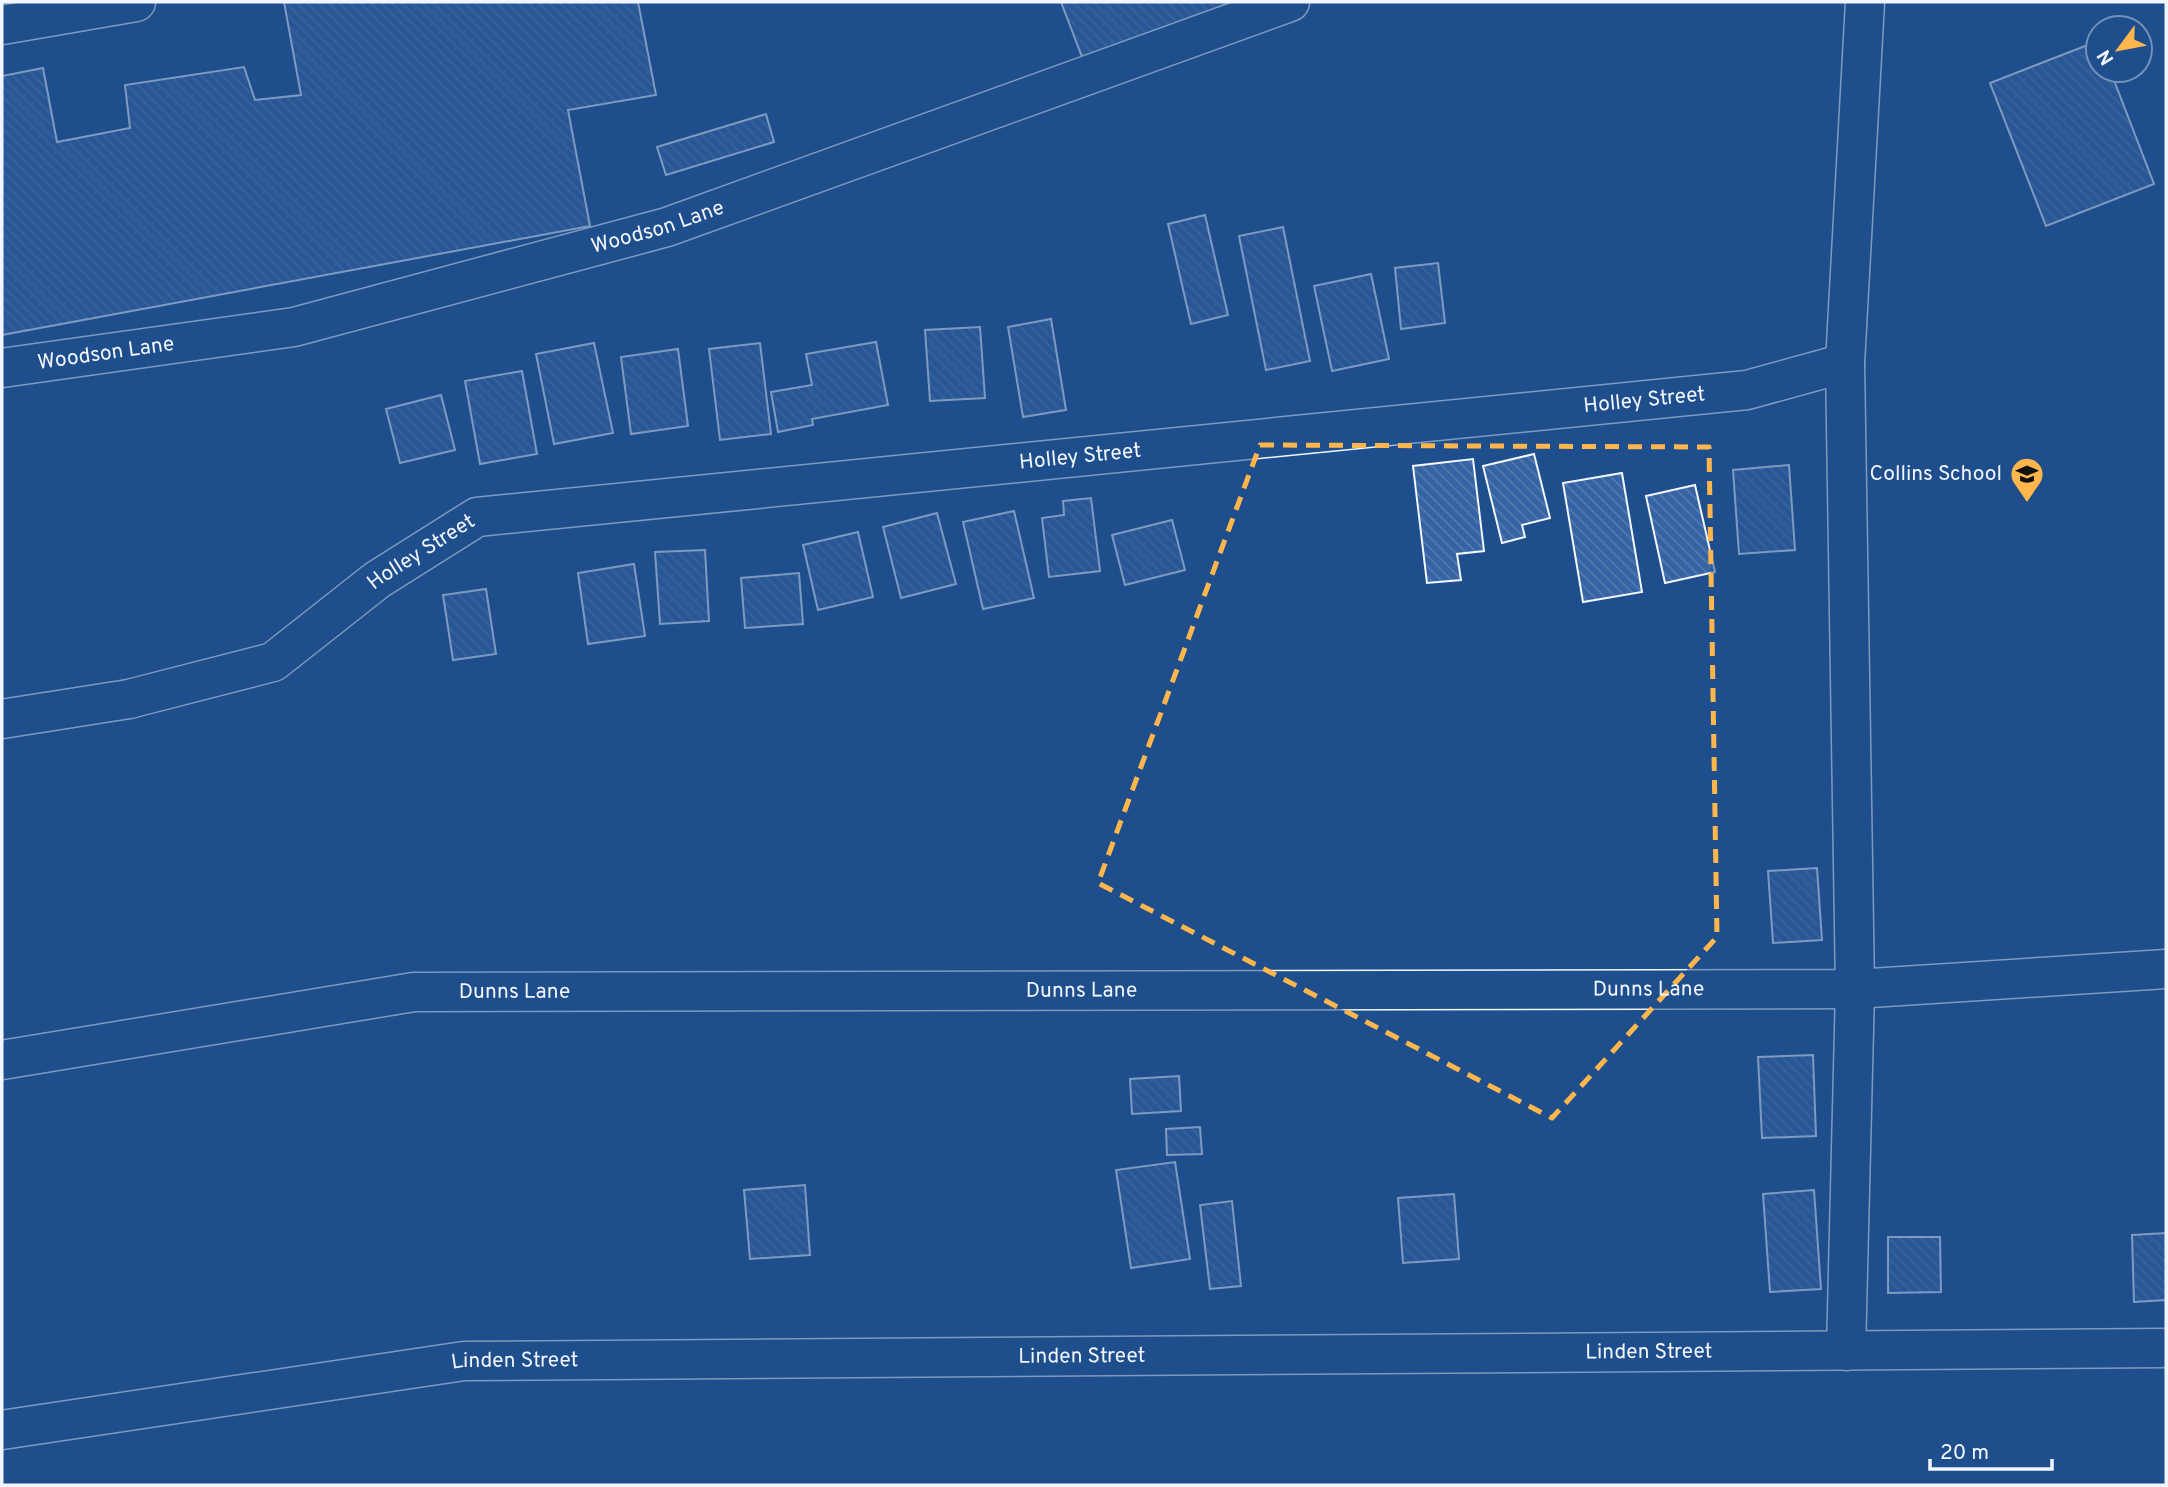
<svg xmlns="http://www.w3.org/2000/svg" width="2168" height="1487" font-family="Overpass,sans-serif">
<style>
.building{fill:url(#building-back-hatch);stroke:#f2f6ff;stroke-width:2}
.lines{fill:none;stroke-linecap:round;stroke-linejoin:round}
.minor-casing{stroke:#f2f6ff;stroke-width:41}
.minor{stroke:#1f4e8c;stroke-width:38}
.marked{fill:none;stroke:#ffb74d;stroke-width:5;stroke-dasharray:14 9;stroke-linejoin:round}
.labels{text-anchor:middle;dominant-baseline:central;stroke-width:5;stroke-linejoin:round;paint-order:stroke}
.street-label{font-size:21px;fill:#f2f6ff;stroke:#1f4e8c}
.poi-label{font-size:21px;fill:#f2f6ff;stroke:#1f4e8c;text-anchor:end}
</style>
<defs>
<pattern id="building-back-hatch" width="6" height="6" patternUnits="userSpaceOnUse" patternTransform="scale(1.75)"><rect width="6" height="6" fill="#3563a3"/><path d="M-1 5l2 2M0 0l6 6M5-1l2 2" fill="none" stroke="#537ab1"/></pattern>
</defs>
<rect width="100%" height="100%" fill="#1f4e8c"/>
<g class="building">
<polygon points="284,2 638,2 656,95 568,110 590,226 2,335 2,76 43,68 57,142 130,128 125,85 244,67 255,100 301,95"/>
<polygon points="1061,2 1244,2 1084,62"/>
<polygon points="2098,41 2098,70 2110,70 2154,184 2046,226 1990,83"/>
<polygon points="766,114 774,142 666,175 657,147"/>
<polygon points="1205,215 1228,315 1191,324 1168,224"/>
<polygon points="1283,227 1310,361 1266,370 1239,236"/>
<polygon points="1438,263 1445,323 1401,329 1395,268"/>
<polygon points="1371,274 1389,359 1332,371 1314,286"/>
<polygon points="1051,319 1066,410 1023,417 1008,327"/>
<polygon points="980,327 985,398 930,401 925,330"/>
<polygon points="876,342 888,405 812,419 813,425 778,432 771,392 812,385 806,354"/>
<polygon points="594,343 613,433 554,444 536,354"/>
<polygon points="760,343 771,434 720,440 709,349"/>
<polygon points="678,349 688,426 631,434 621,357"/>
<polygon points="522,371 537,454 480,464 465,381"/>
<polygon points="441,395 455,450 400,463 386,409"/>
<polygon points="1534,454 1550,518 1522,525 1525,537 1502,543 1483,466"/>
<polygon points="1473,459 1484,551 1457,554 1461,580 1427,583 1413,466"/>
<polygon points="1789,465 1795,550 1739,554 1733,470"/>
<polygon points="1622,473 1642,592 1583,602 1563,483"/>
<polygon points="1695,485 1715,572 1665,583 1646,496"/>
<polygon points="1091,498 1100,571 1049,577 1042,518 1064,515 1063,501"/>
<polygon points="1014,511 1034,598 983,609 963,522"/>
<polygon points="937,513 956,584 901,598 883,527"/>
<polygon points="1172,520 1185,570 1125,585 1112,535"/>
<polygon points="858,532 873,597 818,610 803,545"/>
<polygon points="705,550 709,621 660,624 655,552"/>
<polygon points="634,564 645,636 588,644 578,573"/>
<polygon points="799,573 803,624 745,628 741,578"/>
<polygon points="486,589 496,654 453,660 443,595"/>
<polygon points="1817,868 1822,940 1773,943 1768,871"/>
<polygon points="1813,1055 1816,1136 1762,1138 1758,1057"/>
<polygon points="1179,1076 1181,1111 1132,1114 1130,1079"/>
<polygon points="1200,1127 1202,1154 1167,1155 1166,1129"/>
<polygon points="1175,1162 1190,1259 1131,1268 1116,1170"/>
<polygon points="805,1185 810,1255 750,1259 744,1190"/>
<polygon points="1814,1190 1821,1289 1770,1292 1763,1194"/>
<polygon points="1454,1194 1459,1259 1403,1263 1398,1198"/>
<polygon points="1232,1201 1241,1286 1210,1289 1200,1205"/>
<polygon points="2166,1233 2166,1300 2134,1302 2132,1235"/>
<polygon points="1888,1237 1940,1237 1941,1292 1888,1293"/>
</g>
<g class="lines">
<defs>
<g id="minor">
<polyline points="2,25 136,2"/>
<path id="s1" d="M2 368 294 327 667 227 1290 2"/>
<path id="s2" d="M2 719 129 699 273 662 377 580 477 517 1747 390 1845 363"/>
<path id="s3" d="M2 1060 414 992 1855 989 2166 969"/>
<polyline points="1846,1351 1855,989 1845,363 1865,2"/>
<path id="s4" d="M2 1430 464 1361 2166 1348"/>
</g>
</defs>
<use href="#minor" class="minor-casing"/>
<use href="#minor" class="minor"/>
</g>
<path d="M0 0H2168V1487H0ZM1260 445 1709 447 1717 937 1552 1118 1098 883Z" fill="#1f4e8c" fill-opacity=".55" fill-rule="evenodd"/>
<path class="marked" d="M1260 445 1709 447 1717 937 1552 1118 1098 883Z"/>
<defs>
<symbol id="school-pin" viewBox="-11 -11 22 30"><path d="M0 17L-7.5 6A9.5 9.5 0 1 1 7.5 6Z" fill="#ffb74d" stroke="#1f4e8c"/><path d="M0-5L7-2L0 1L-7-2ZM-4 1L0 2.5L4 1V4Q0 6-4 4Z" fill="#111"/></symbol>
</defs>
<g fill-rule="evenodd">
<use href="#school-pin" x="2008" y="455" width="38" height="52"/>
</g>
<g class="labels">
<g class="street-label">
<text stroke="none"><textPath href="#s1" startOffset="672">Woodson Lane</textPath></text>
<text stroke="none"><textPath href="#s1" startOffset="105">Woodson Lane</textPath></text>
<text stroke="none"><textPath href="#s2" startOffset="1701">Holley Street</textPath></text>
<text stroke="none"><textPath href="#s2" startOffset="1134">Holley Street</textPath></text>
<text stroke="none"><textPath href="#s2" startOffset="462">Holley Street</textPath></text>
<text stroke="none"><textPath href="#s3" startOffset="1652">Dunns Lane</textPath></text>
<text stroke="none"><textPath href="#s3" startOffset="1085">Dunns Lane</textPath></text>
<text stroke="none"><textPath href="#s3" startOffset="518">Dunns Lane</textPath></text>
<text stroke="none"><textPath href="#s4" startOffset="1652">Linden Street</textPath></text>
<text stroke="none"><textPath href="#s4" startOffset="1085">Linden Street</textPath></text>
<text stroke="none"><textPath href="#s4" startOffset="518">Linden Street</textPath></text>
</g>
<g class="poi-label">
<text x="2002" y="474">Collins School</text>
</g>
</g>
<rect width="2168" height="1487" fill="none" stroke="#f2f6ff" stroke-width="7"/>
<g transform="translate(2119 49) rotate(238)"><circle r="33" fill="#1f4e8c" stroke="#7391ba" stroke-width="2"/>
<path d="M0-5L12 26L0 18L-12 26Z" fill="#ffb74d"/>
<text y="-10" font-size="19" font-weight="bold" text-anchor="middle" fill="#f2f6ff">N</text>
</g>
<path d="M1930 1459v10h122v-10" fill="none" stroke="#f2f6ff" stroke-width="3.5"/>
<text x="1940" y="1459" font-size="21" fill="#f2f6ff" stroke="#1f4e8c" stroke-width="5" paint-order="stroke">20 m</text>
</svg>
